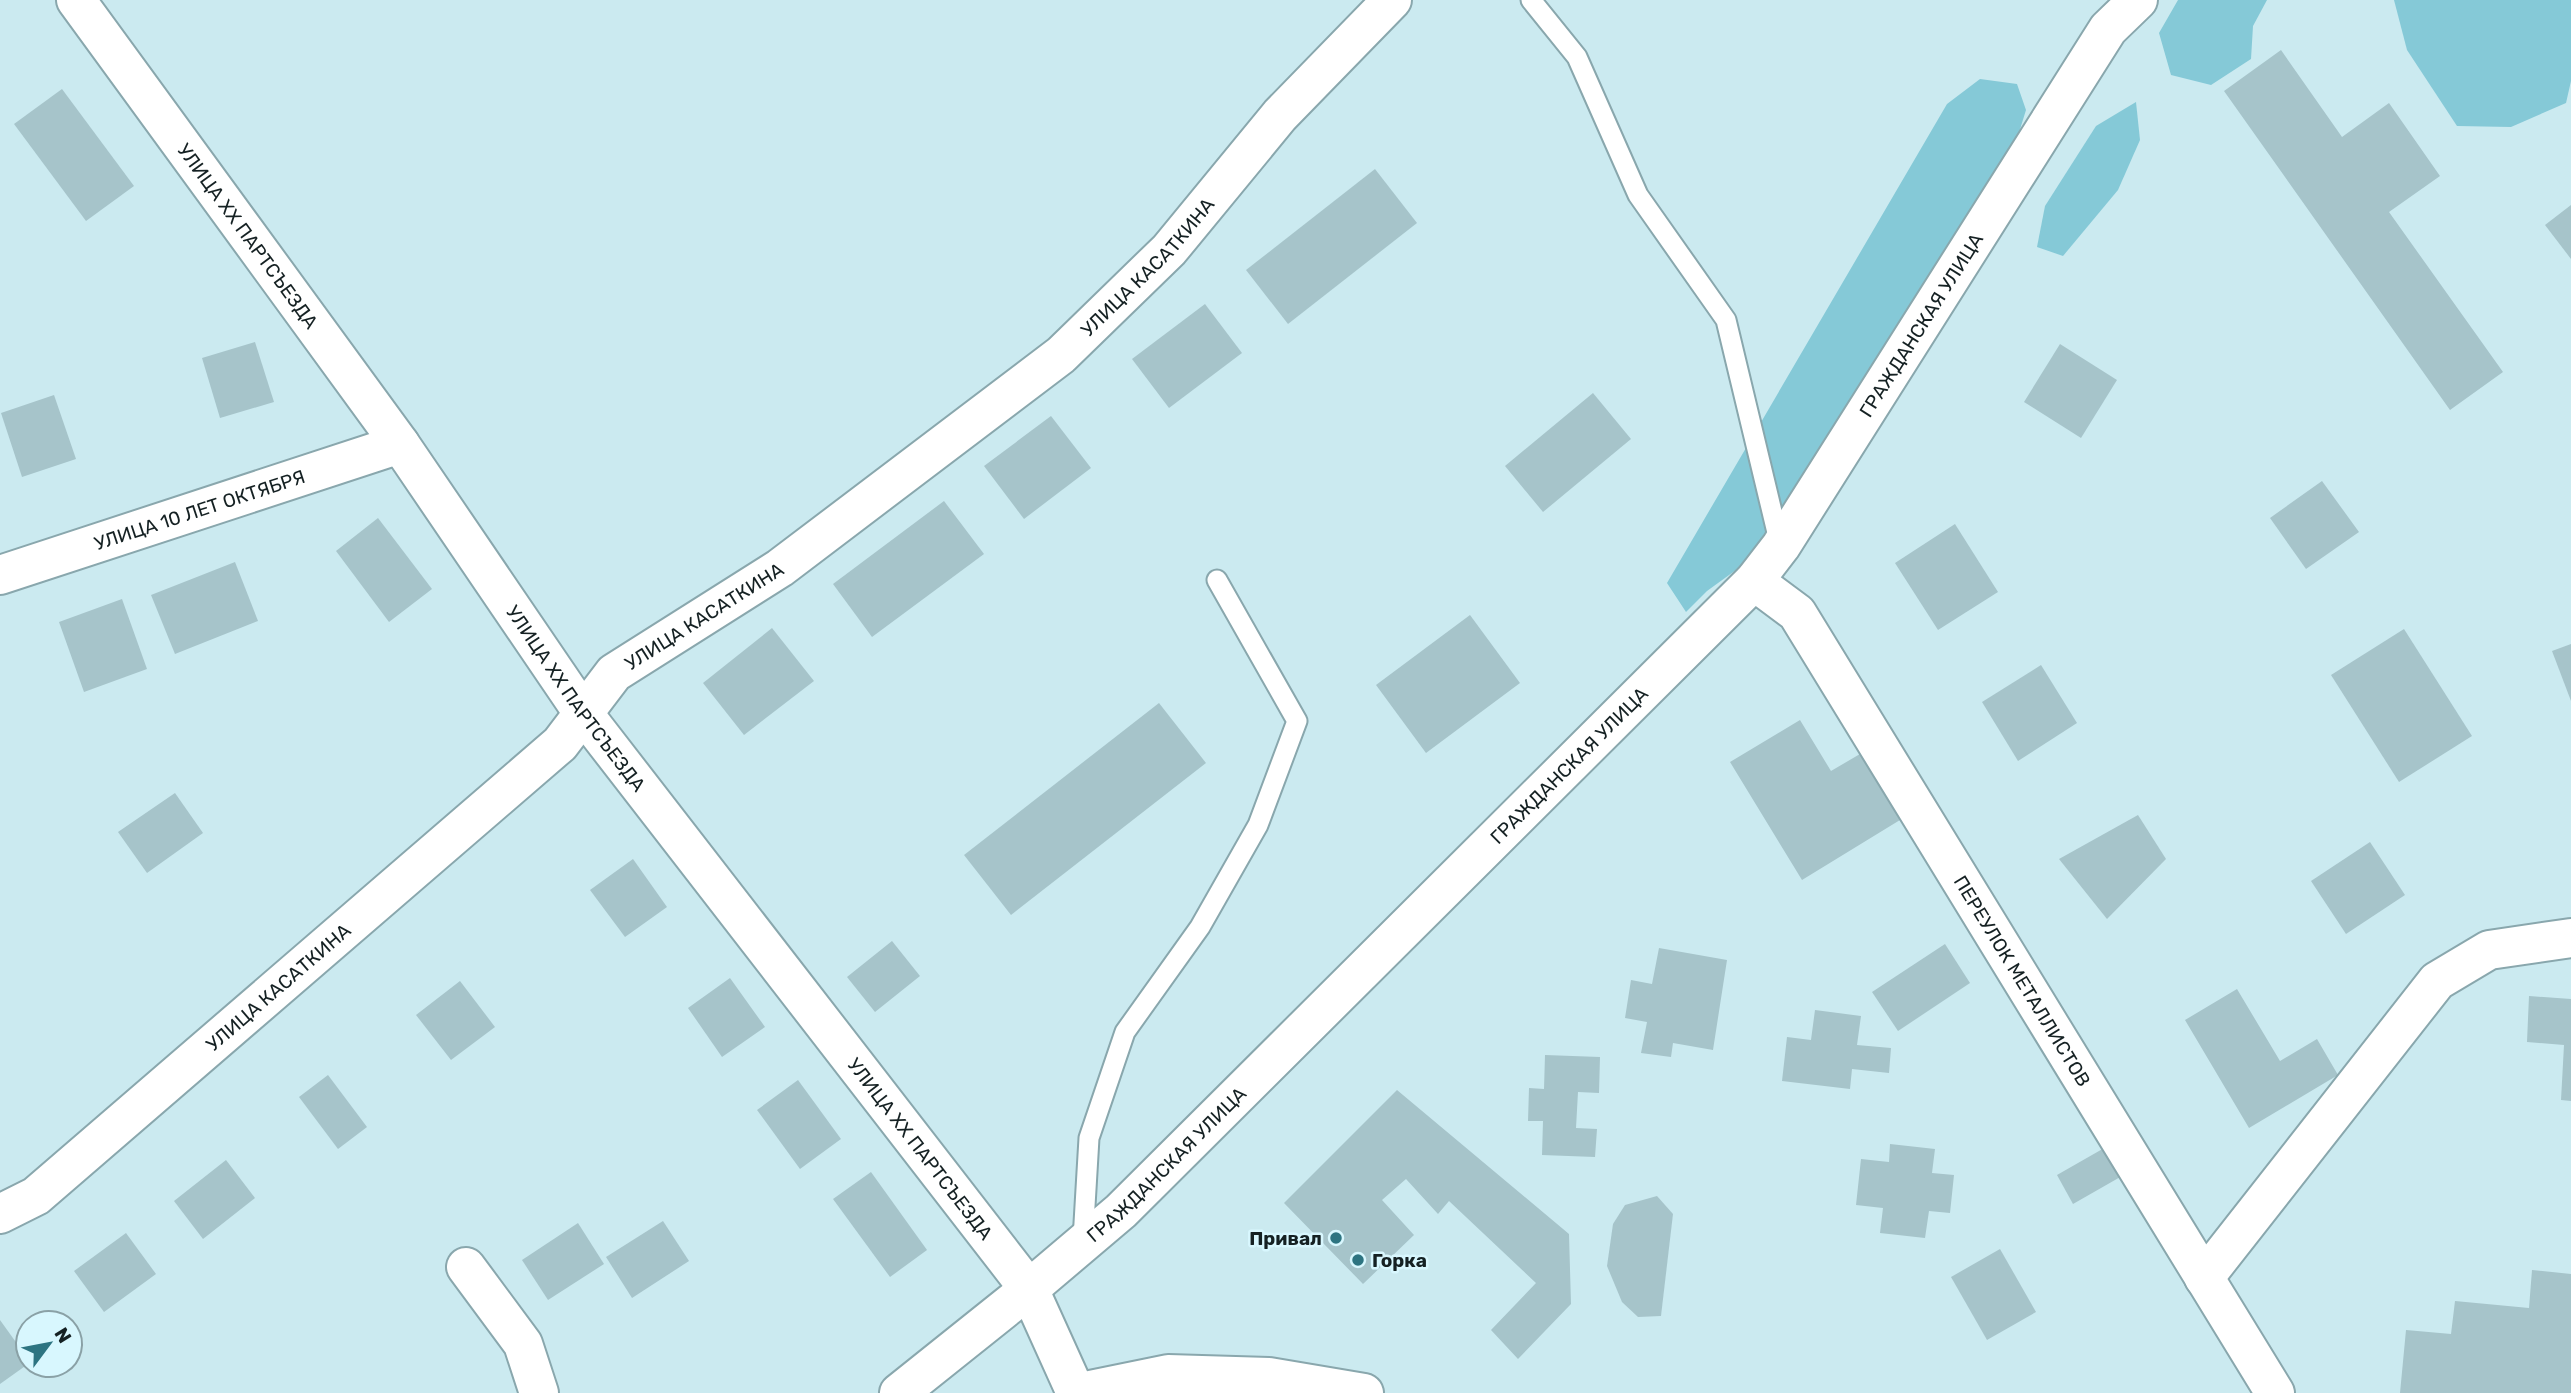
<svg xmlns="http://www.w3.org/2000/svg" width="2571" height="1393" font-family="Rubik,sans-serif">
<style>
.green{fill:#85c9d7}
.building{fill:#a6c4ca}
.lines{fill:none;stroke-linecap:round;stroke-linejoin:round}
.service-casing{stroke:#89a7ad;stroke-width:23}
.minor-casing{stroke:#89a7ad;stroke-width:42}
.tertiary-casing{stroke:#89a7ad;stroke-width:42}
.service{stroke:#fff;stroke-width:19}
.minor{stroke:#fff;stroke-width:38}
.tertiary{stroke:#fff;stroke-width:38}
.poi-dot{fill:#2d7481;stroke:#d8f7fe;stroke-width:2.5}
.labels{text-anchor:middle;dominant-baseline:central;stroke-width:5;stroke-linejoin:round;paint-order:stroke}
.street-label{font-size:19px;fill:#152123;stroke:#d8f7fe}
.poi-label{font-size:19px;font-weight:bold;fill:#152123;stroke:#d8f7fe;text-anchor:end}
</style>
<rect width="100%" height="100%" fill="#cbeaf0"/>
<g class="green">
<polygon points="2178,0 2267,0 2253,26 2251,59 2211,85 2171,75 2159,33"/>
<polygon points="2394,0 2571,0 2571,81 2566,103 2511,127 2457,126 2407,50"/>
<polygon points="1980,79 2017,84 2026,110 2008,168 1776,541 1707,591 1686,612 1667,583 1947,104"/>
<polygon points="2136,102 2140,140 2118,190 2063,256 2037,247 2045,206 2096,126"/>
</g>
<g class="building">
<polygon points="2281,50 2342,137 2389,103 2440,176 2389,212 2503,372 2450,410 2224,91"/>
<polygon points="62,89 134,186 86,221 14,124"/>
<polygon points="1375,169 1417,223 1288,324 1246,270"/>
<polygon points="2571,205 2571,259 2545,225"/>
<polygon points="1205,304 1242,353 1169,408 1132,359"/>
<polygon points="255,342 274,402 220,418 202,358"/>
<polygon points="2060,344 2117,380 2081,438 2024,402"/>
<polygon points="1593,393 1631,439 1543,512 1505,466"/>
<polygon points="54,395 76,459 22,477 1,413"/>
<polygon points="1051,416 1091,468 1024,519 984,466"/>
<polygon points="2322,481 2359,532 2306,569 2270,518"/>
<polygon points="944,501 984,554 872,637 833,584"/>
<polygon points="378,518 432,589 389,622 336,551"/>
<polygon points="1955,524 1998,592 1938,630 1895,563"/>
<polygon points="235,562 258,621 175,654 151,595"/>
<polygon points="122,599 147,669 84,692 59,622"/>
<polygon points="1470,615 1520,683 1426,753 1376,685"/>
<polygon points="772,628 814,681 744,735 703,683"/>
<polygon points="2404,629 2472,736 2399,782 2331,675"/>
<polygon points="2571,644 2571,701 2552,651"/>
<polygon points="2041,665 2077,723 2018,761 1982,702"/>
<polygon points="1159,703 1206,763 1011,915 964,855"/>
<polygon points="1800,720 1831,771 1860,754 1900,820 1802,880 1730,762"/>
<polygon points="175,793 203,833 147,873 118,832"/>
<polygon points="2138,815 2166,859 2107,919 2059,859"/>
<polygon points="2370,842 2405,895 2346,934 2311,881"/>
<polygon points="633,859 667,907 625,937 590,890"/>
<polygon points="892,941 920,976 875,1012 847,977"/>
<polygon points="1945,944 1970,983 1898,1031 1872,992"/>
<polygon points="1659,948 1727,960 1713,1050 1673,1043 1671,1057 1641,1053 1647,1022 1625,1018 1631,980 1652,984"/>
<polygon points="730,978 765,1027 722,1057 688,1008"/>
<polygon points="460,981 495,1027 451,1060 416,1015"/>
<polygon points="2237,989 2280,1061 2317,1039 2338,1075 2249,1128 2185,1020"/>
<polygon points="2529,996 2571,999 2571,1101 2561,1100 2564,1045 2527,1042"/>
<polygon points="1815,1010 1861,1016 1857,1045 1891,1048 1889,1073 1852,1069 1850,1089 1782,1081 1787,1037 1811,1040"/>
<polygon points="1545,1055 1600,1057 1599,1093 1578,1092 1576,1128 1597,1129 1595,1157 1542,1155 1543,1121 1528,1121 1529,1088 1544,1089"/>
<polygon points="328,1075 367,1127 338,1149 299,1097"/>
<polygon points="798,1080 841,1139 800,1169 757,1110"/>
<polygon points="1397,1090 1569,1234 1571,1304 1518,1359 1491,1330 1536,1283 1449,1201 1438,1214 1406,1179 1382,1200 1414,1235 1363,1284 1284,1203"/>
<polygon points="1890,1144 1935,1149 1932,1173 1954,1175 1950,1213 1929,1211 1925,1238 1880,1233 1883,1208 1856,1205 1861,1159 1889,1162"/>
<polygon points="2106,1147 2122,1176 2073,1204 2057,1175"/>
<polygon points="226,1160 255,1198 203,1239 174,1201"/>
<polygon points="871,1172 927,1250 890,1277 833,1199"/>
<polygon points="1657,1196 1673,1214 1661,1316 1638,1317 1622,1302 1607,1266 1613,1224 1625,1205"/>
<polygon points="663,1221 689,1261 632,1298 606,1257"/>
<polygon points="578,1223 604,1264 548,1300 522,1260"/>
<polygon points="126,1233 156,1274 104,1312 74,1271"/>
<polygon points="2000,1249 2036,1312 1987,1340 1951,1277"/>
<polygon points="2532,1270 2571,1274 2571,1393 2400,1393 2406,1330 2451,1334 2455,1301 2529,1308"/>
<polygon points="0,1320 28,1359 28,1364 0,1384"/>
</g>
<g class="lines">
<defs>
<g id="service">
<polyline points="1531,0 1577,57 1638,195 1726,320 1780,545"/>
<polyline points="1083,1240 1089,1138 1125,1032 1200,927 1258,825 1297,721 1217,580"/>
</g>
<g id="minor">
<path id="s1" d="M76 0 400 444 583 713 1029 1289 1076 1393"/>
<path id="s2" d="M0 575 400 444"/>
<path id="s3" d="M1754 581 1797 613 2275 1393"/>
<path id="s4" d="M0 1214 36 1196 560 744 614 673 780 568 1061 355 1169 250 1280 115 1392 0"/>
<polyline points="466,1267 523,1344 539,1393"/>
<polyline points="2204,1278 2437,981 2489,950 2571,938"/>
<path id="s5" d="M899 1393 1029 1289 1121 1211 1754 581 1781 546 2108 29 2138 0"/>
</g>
<polyline id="tertiary" points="1075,1393 1168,1374 1269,1377 1364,1393"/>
</defs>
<use href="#service" class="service-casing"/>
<use href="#minor" class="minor-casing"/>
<use href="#tertiary" class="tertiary-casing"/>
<use href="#service" class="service"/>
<use href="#minor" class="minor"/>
<use href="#tertiary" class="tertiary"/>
</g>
<g class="poi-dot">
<circle cx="1336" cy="1238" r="7"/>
<circle cx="1358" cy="1260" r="7"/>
</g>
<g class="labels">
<g class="street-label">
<text stroke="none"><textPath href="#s1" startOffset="292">УЛИЦА XX ПАРТСЪЕЗДА</textPath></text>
<text stroke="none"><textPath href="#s4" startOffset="1494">УЛИЦА КАСАТКИНА</textPath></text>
<text stroke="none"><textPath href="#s5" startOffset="1486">ГРАЖДАНСКАЯ УЛИЦА</textPath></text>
<text stroke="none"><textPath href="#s2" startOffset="210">УЛИЦА 10 ЛЕТ ОКТЯБРЯ</textPath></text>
<text stroke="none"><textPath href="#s4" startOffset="928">УЛИЦА КАСАТКИНА</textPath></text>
<text stroke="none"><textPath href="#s1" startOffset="859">УЛИЦА XX ПАРТСЪЕЗДА</textPath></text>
<text stroke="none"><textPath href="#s5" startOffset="919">ГРАЖДАНСКАЯ УЛИЦА</textPath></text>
<text stroke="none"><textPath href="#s3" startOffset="485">ПЕРЕУЛОК МЕТАЛЛИСТОВ</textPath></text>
<text stroke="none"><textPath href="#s4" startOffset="360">УЛИЦА КАСАТКИНА</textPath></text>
<text stroke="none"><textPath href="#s1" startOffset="1426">УЛИЦА XX ПАРТСЪЕЗДА</textPath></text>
<text stroke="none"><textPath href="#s5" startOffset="352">ГРАЖДАНСКАЯ УЛИЦА</textPath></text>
</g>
<g class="poi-label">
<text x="1322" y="1238">Привал</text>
<text x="1372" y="1260" text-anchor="start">Горка</text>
</g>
</g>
<g transform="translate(49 1344) rotate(58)"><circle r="33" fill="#d8f7fe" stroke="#8aa1a6" stroke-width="2"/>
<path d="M0-5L12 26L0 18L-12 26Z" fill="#2d7481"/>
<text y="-10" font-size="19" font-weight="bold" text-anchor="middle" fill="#152123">N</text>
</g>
</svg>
